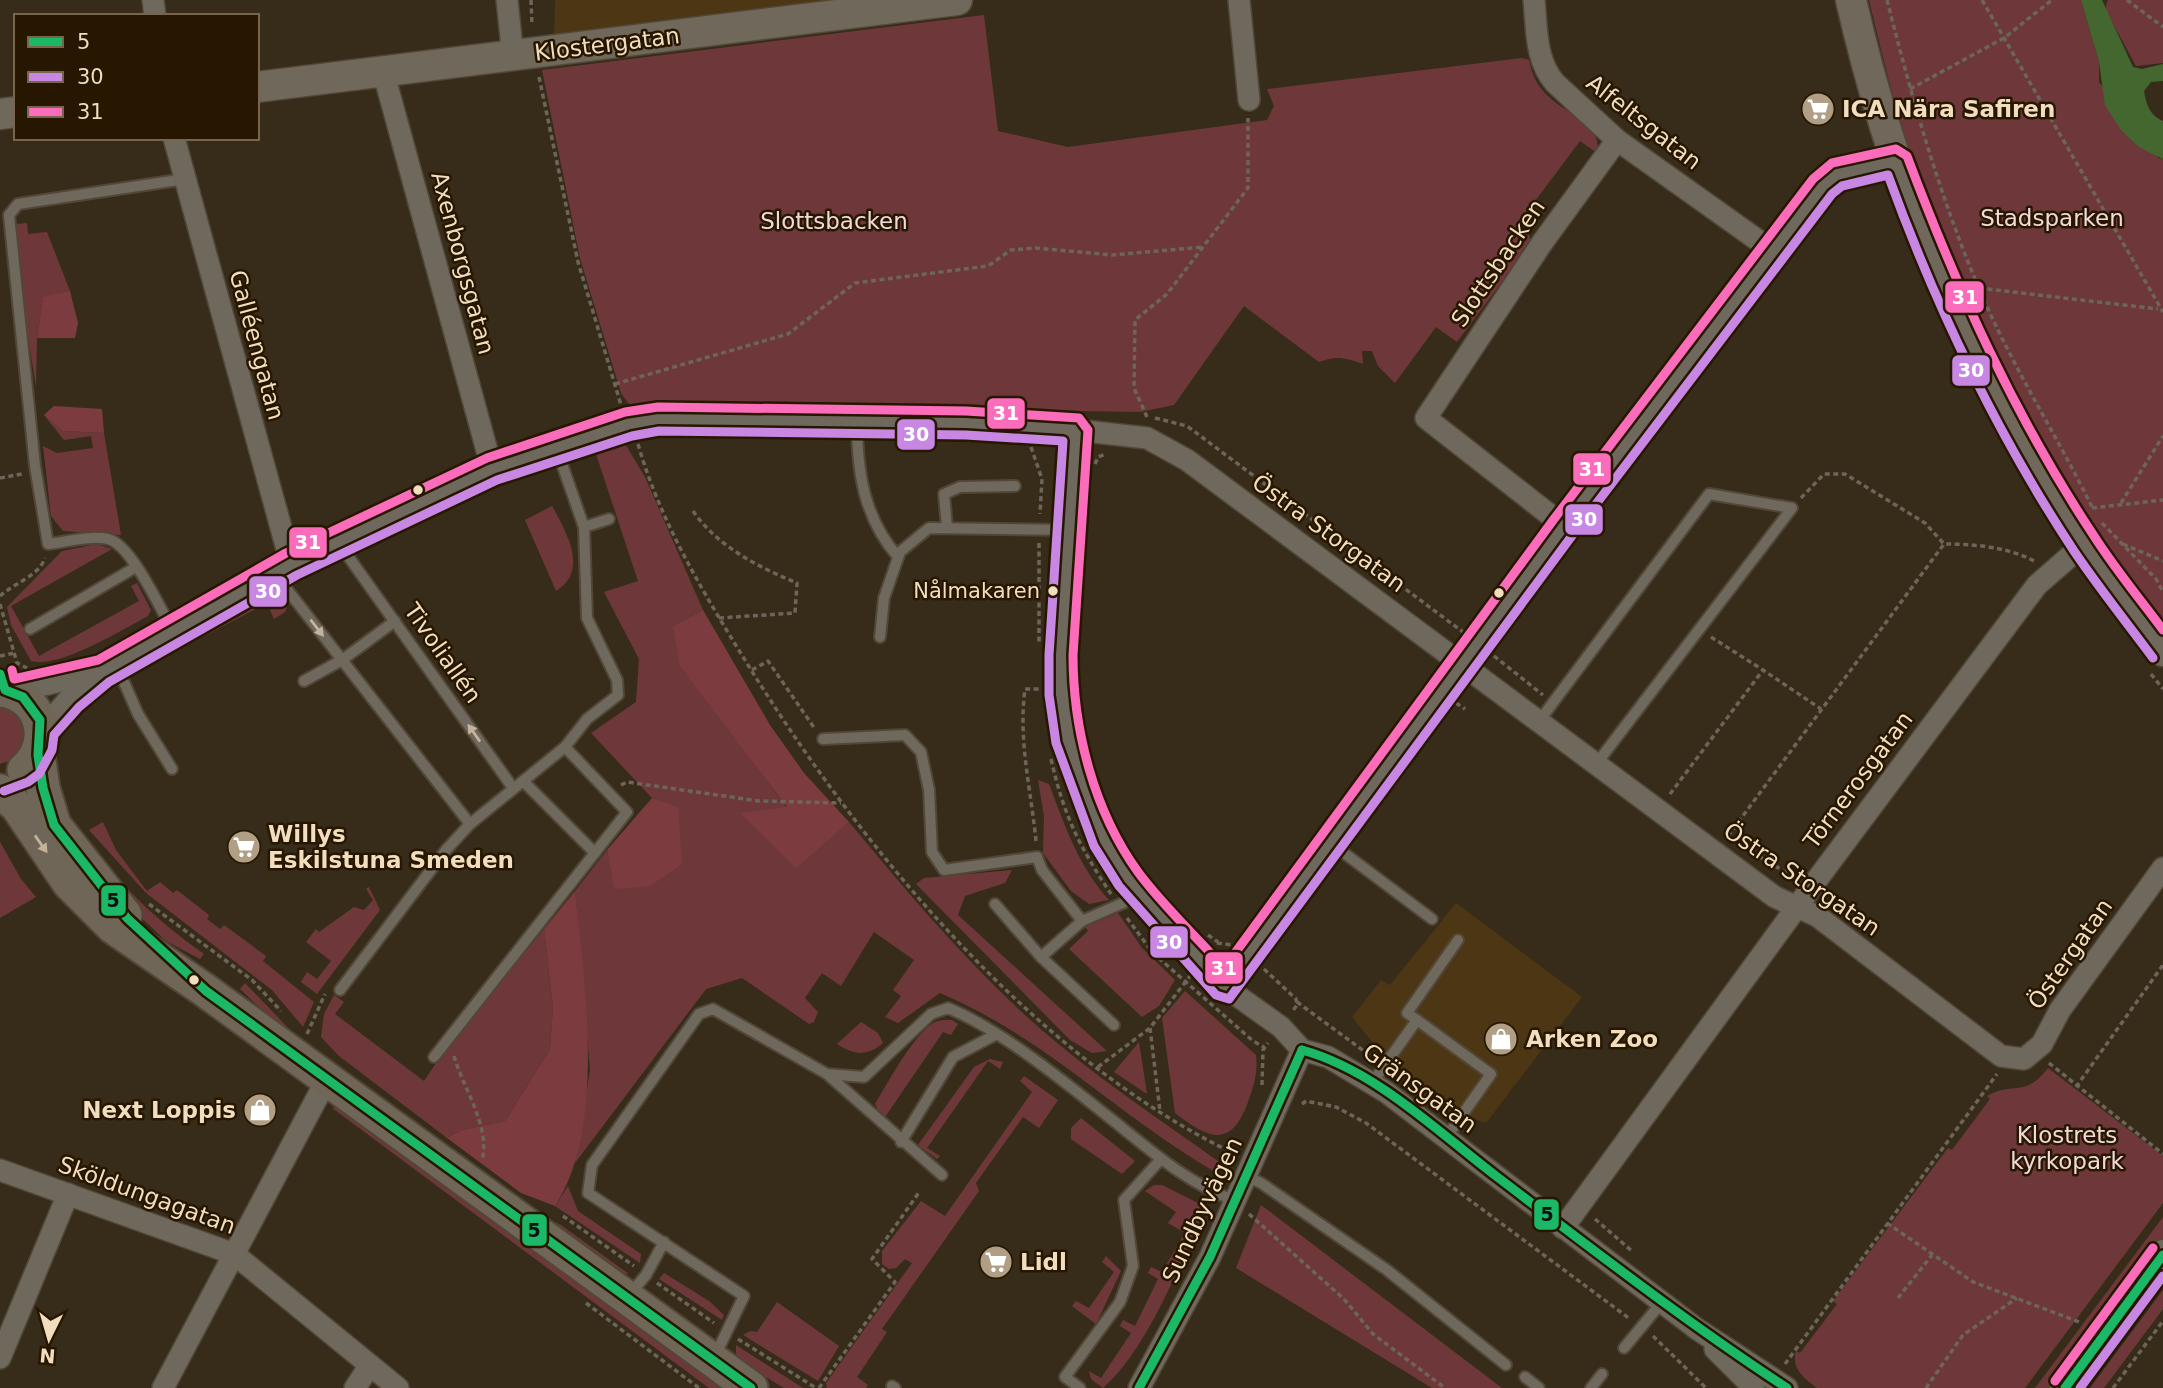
<svg xmlns="http://www.w3.org/2000/svg" width="2163" height="1388" font-family="'DejaVu Sans',sans-serif">
<style>
.built{fill:#4c3614}
.green{fill:#6e383a}
.forest{fill:#7c3c3f}
.water{fill:#44672f}
.lines{fill:none;stroke-linecap:round;stroke-linejoin:round}
.lane-casing{stroke:#524737;stroke-width:14}
.street-casing{stroke:#524737;stroke-width:24}
.secondary-casing{stroke:#524737;stroke-width:33}
.primary-casing{stroke:#524737;stroke-width:37}
.path{stroke:#6d655a;stroke-width:3.5;stroke-dasharray:5 3.5;stroke-linecap:butt}
.lane{stroke:#6e685d;stroke-width:10}
.street{stroke:#6e685d;stroke-width:21}
.secondary{stroke:#70685b;stroke-width:30}
.primary{stroke:#6f6657;stroke-width:33}
.bus-1-casing{stroke:#271700;stroke-width:14}
.bus-2-casing{stroke:#271700;stroke-width:14}
.bus-3-casing{stroke:#271700;stroke-width:14}
.bus-1{stroke:#1ab867;stroke-width:9}
.bus-2{stroke:#c787e3;stroke-width:9}
.bus-3{stroke:#fb6dba;stroke-width:9}
.oneway{fill:#c4b49d}
.oneway2{fill:#c4b39b}
.bus-dot{fill:#f2ddbf;stroke:#271700;stroke-width:2.5}
.labels{text-anchor:middle;dominant-baseline:central;stroke-width:5;stroke-linejoin:round;paint-order:stroke}
.bus-label{font-size:21px;fill:#f2ddbf;stroke:#271700;text-anchor:end}
.street-label{font-size:23px;fill:#f2ddbf;stroke:#271700}
.poi-label{font-size:23px;font-weight:bold;fill:#f2ddbf;stroke:#271700;text-anchor:start}
.park-label{font-size:23px;fill:#f1d9da;stroke:#271700}
.line-badge{stroke:#271700;stroke-width:2.5}
.badge-label{font-size:19px;text-anchor:middle;font-weight:bold;fill:#fff}
.pale-badge-label{font-size:19px;text-anchor:middle;font-weight:bold;fill:#111}
</style>
<rect width="100%" height="100%" fill="#372c1a"/>
<g class="built">
<polygon points="555,0 835,0 554,36"/>
<polygon points="1456,903 1582,997 1486,1123 1450,1110 1393,1068 1352,1017 1381,980 1390,985"/>
</g>
<g class="green">
<path d="M1869 0H2081L2099 62V82L2159 158 2163 159V630L2146 608C2076 502 2007 395 1955 278 1916 194 1891 91 1869 0Z"/>
<polygon points="2108,0 2163,0 2163,63 2136,66 2105,9"/>
<path d="M984 15 998 131 1068 147 1267 120 1274 106 1267 89 1522 58 1529 60C1532 74 1536 84 1546 94 1563 113 1604 124 1597 153L1580 141 1517 225 1529 235 1531 243 1457 342 1436 327 1395 383 1378 366 1372 351H1362L1363 364C1346 358 1337 355 1319 362L1244 306 1174 405 1140 412 644 404 631 407 621 393 580 258 542 70Z"/>
<polygon points="27,223 28,234 47,232 70,291 43,298 37,338 36,387 18,273 15,224"/>
<polygon points="44,415 62,431 104,433 121,535 63,531 51,516 43,446 57,453 93,448 91,436 64,440"/>
<path d="M624 442 645 477 703 610 673 626 734 735 787 808 741 814 829 838 849 822C915 901 982 982 1062 1047 1112 1088 1166 1124 1218 1161L1217 1173C1119 1117 1046 1038 940 993L898 1023 885 1017 901 996 893 990 914 960 874 932 841 986 822 973 805 998 818 1012 814 1022 809 1024 742 978 706 989 575 1163 590 1070 575 891 607 850 614 888 678 806 652 798 591 733 636 702 639 659 604 592 638 581 596 454Z"/>
<path d="M552 506C567 533 589 571 556 591L525 520Z"/>
<path d="M97 544 112 549 11 606 39 656 139 601 131 586 137 583 151 610 148 616C122 630 58 669 31 661L11 625 7 607 62 551Z"/>
<polygon points="267,596 278,596 288,604 285,612 274,619 267,603 142,669 140,666 153,656"/>
<polygon points="0,704 13,706 30,731 18,758 0,764"/>
<path d="M1038 780 1049 784C1065 826 1079 867 1109 900L1089 904 1071 891 1043 853 1044 816Z"/>
<path d="M58 796C95 861 143 911 204 954L200 959 166 941 130 907 83 849Z"/>
<polygon points="103,822 116,850 147,891 160,882 173,893 177,890 209,915 207,919 220,929 224,925 266,956 263,961 314,1002 303,1027 272,990 146,893 89,830"/>
<polygon points="0,842 21,879 36,897 0,918"/>
<polygon points="1012,870 1005,883 965,896 958,915 1107,1051 1092,1053 1070,1040 916,884 924,878"/>
<polygon points="369,887 380,910 317,994 301,982 307,972 317,979 331,961 306,942 316,929 319,932 354,907 364,910 373,900 366,889"/>
<polygon points="1118,913 1142,948 1175,980 1159,1006 1142,1017 1069,949 1088,931 1085,927"/>
<polygon points="544,929 553,1007 550,1049 505,1121 462,1130 447,1138 339,1056 321,1037 324,1014 334,995 344,1002 335,1014 424,1081 446,1048"/>
<polygon points="245,983 297,1037 279,1026 240,989"/>
<path d="M1185 991 1256 1055C1258 1073 1254 1085 1248 1102 1231 1149 1208 1139 1175 1113L1162 1018Z"/>
<path d="M952 1020 958 1024 951 1035 943 1032 883 1120 875 1104C887 1084 915 1032 935 1022 940 1020 946 1020 952 1020Z"/>
<path d="M861 1022 878 1033 883 1043C867 1057 854 1055 837 1044Z"/>
<polygon points="1139,1042 1147,1094 1114,1072"/>
<polygon points="990,1059 1003,1062 1000,1069 988,1061 927,1148 940,1156 937,1159 918,1145 974,1067"/>
<path d="M2048 1068 2163 1156V1203L2025 1388H1817C1804 1378 1791 1369 1796 1351L1800 1353 1837 1304 1833 1301 1948 1148 1952 1150 1990 1099 1987 1096C2013 1081 2024 1099 2048 1068Z"/>
<polygon points="1024,1076 1058,1100 1039,1128 1023,1117 976,1183 979,1191 882,1329 887,1332 857,1377 868,1385 866,1388 827,1388 826,1383 912,1263 905,1259 896,1268 889,1269 882,1264 882,1251 921,1201 945,1216 1032,1092 1020,1081"/>
<polygon points="337,1107 708,1376 721,1388 709,1388 332,1108"/>
<polygon points="1081,1118 1135,1161 1122,1174 1071,1139 1071,1128"/>
<path d="M1154 1185H1162L1206 1207C1179 1264 1150 1346 1103 1388L1091 1379 1089 1371 1101 1378 1131 1333 1120 1326 1123 1320 1135 1326 1158 1279 1148 1273 1151 1267 1162 1272 1185 1233 1168 1223 1176 1212 1145 1191Z"/>
<polygon points="568,1186 578,1211 641,1254 640,1263 555,1206"/>
<polygon points="1261,1205 1502,1388 1432,1388 1236,1268"/>
<polygon points="523,1208 561,1225 629,1274 610,1272"/>
<polygon points="2163,1217 2163,1244 2055,1388 2035,1388"/>
<polygon points="1106,1256 1121,1271 1096,1324 1072,1306 1076,1301 1089,1308 1114,1272 1102,1262"/>
<polygon points="664,1273 709,1301 724,1315 722,1320 659,1279"/>
<polygon points="2163,1290 2163,1309 2104,1388 2090,1388"/>
<polygon points="777,1302 839,1346 818,1381 743,1335 750,1331 757,1332"/>
<polygon points="736,1345 803,1388 784,1388 736,1359"/>
</g>
<g class="forest">
<polygon points="70,291 78,323 75,338 37,338 43,297"/>
<polygon points="54,406 102,409 104,433 62,431 44,415"/>
<polygon points="703,610 770,725 804,773 849,822 796,868 740,813 787,807 680,666 673,626"/>
<polygon points="652,798 678,806 682,864 650,886 614,889 607,850"/>
<path d="M575 891C584 981 607 1127 555 1206L521 1193 447 1138 462 1130 505 1121 550 1049 553 1007 544 929Z"/>
</g>
<path class="water" d="M2081 0H2102L2133 67 2142 69 2163 64V81L2151 82 2144 91C2146 104 2150 116 2163 121V159L2139 147 2121 130 2105 105 2099 62Z"/>
<g class="lines">
<defs>
<g id="lane">
<path d="M857 422C857 472 864 518 898 557"/>
<polyline points="556,447 584,527 587,618 617,680 618,695 587,719 565,747"/>
<polyline points="584,527 609,519"/>
<polyline points="947,528 944,494 960,487 1015,486"/>
<polyline points="338,542 513,788"/>
<polyline points="275,574 470,824"/>
<polyline points="30,629 136,567"/>
<path d="M173 631C161 610 131 544 108 539 91 535 66 542 48 544L35 466 9 215 18 204 185 179"/>
<polyline points="880,637 884,598 900,552 929,528 1069,530"/>
<polyline points="116,664 138,714 172,769"/>
<polyline points="304,681 342,660 395,621"/>
<polyline points="1540,720 1709,494 1792,508 1597,763"/>
<polyline points="823,739 905,735 921,752 929,790 932,852 944,870 1037,857 1042,870 1082,921"/>
<polyline points="523,781 595,853"/>
<polyline points="1332,844 1432,919"/>
<polyline points="995,904 1041,957 1114,1025"/>
<polyline points="1041,957 1082,921 1141,895"/>
<polyline points="340,990 446,850 470,824 565,747 627,812 434,1057"/>
<polyline points="1417,1020 1407,1013 1458,940"/>
<polyline points="827,1074 942,1175"/>
<polyline points="1372,1083 1417,1020 1491,1074 1446,1138"/>
<polyline points="901,1142 953,1057 995,1035"/>
<polyline points="1248,1177 1261,1183 1387,1270 1506,1365"/>
<polyline points="630,1294 646,1275 664,1242"/>
<polyline points="1624,1348 1662,1302"/>
<path d="M714 1358 744 1296 588 1193 592 1165 699 1014 713 1009 827 1074 864 1077 931 1014 948 1008C1004 1031 1072 1088 1120 1126 1157 1156 1191 1185 1236 1201"/>
<polyline points="1525,1377 1539,1388"/>
<polyline points="892,1386 895,1388"/>
<polyline points="1080,1388 1065,1377 1120,1302 1133,1266 1124,1200 1161,1159"/>
<polyline points="1591,1388 1602,1374"/>
</g>
<g id="street">
<polyline points="153,0 155,16"/>
<polyline points="507,0 513,57"/>
<polyline points="1239,0 1249,100"/>
<path d="M1534 0C1537 29 1535 60 1555 83L1617 140 1773 251"/>
<polyline points="383,71 492,469"/>
<polyline points="174,138 291,564"/>
<polyline points="1076,430 1061,655 1061,694 1068,739 1083,787 1105,841 1129,880 1225,987 1281,1027 1302,1050 1328,1057 1386,1092 1697,1329 1787,1388"/>
<polyline points="1564,526 1426,418 1542,243 1617,140"/>
<polyline points="13,692 96,673"/>
<polyline points="42,730 70,698 102,672 291,564 492,469 629,424 658,419 966,423 1076,430 1147,438 1187,460 1775,897 1817,916 2001,1056 2024,1059 2042,1044 2060,1010 2163,868"/>
<polyline points="1225,987 1564,526 1823,186 1836,175 1896,161"/>
<polyline points="0,1170 234,1254 398,1388"/>
<polyline points="1563,1228 1810,889 2037,585 2084,544"/>
<polyline points="1715,1349 1754,1388"/>
<polyline points="0,1358 68,1194"/>
<polyline points="163,1388 327,1079"/>
<polyline points="355,1388 370,1365"/>
<polyline points="1139,1388 1210,1257 1302,1050"/>
</g>
<g id="secondary">
<path d="M1851 0C1895 193 1973 380 2084 544 2109 581 2137 615 2163 651"/>
<polyline points="257,87 957,0"/>
<polyline points="0,114 16,112"/>
<polyline points="2065,1388 2163,1255"/>
</g>
<g id="primary">
<path d="M0 690C42 694 55 743 24 770"/>
<polyline points="38,755 43,788 54,825 125,915"/>
<polyline points="0,791 17,806 69,883 113,927 206,991 751,1388"/>
</g>
</defs>
<use href="#lane" class="lane-casing"/>
<use href="#street" class="street-casing"/>
<use href="#secondary" class="secondary-casing"/>
<use href="#primary" class="primary-casing"/>
<g class="path">
<polyline points="531,0 532,25"/>
<path d="M1887 0C1914 106 1943 209 1988 309 2019 377 2059 440 2092 507"/>
<polyline points="1982,0 2163,312"/>
<polyline points="2127,0 2163,27"/>
<polyline points="539,77 578,262 621,405"/>
<polyline points="1910,89 2004,38 2052,0"/>
<polyline points="1979,288 2158,309"/>
<polyline points="615,384 788,334 855,283 988,266 1011,250 1036,248 1112,255 1203,247"/>
<polyline points="1147,417 1134,388 1135,320 1167,294 1248,188 1248,118"/>
<polyline points="1155,418 1187,426 1463,632"/>
<path d="M638 444C659 518 700 587 740 652 856 842 1030 1056 1235 1154"/>
<polyline points="1031,447 1042,479 1040,514"/>
<polyline points="1095,464 1098,457 1106,454"/>
<polyline points="0,478 22,474"/>
<polyline points="1801,498 1824,474 1845,474 1925,523 1944,544"/>
<polyline points="2121,503 2163,436"/>
<polyline points="2092,508 2163,500"/>
<path d="M693 511C717 546 758 567 797 583L795 613 719 618"/>
<polyline points="2102,523 2156,579 2163,592"/>
<polyline points="1039,543 1039,644"/>
<polyline points="2123,544 2163,561"/>
<path d="M0 596C14 583 39 576 45 558"/>
<polyline points="0,604 17,663 27,668"/>
<polyline points="1711,637 1763,670"/>
<polyline points="0,656 14,653"/>
<polyline points="1494,656 1543,695"/>
<polyline points="752,670 768,661 815,729"/>
<polyline points="2151,674 2163,689"/>
<polyline points="1456,703 1465,709"/>
<path d="M1051 759C1064 816 1079 846 1111 894"/>
<polyline points="621,785 627,782 759,801 841,803"/>
<polyline points="1670,794 1763,670 1821,709"/>
<path d="M1728 836 1944 544C1974 544 2009 547 2036 562"/>
<path d="M1036 841C1031 790 1018 740 1025 689H1041"/>
<polyline points="1753,853 1794,877"/>
<polyline points="149,904 252,980 281,1011"/>
<polyline points="1127,918 1153,953 1253,1041 1264,1047"/>
<polyline points="1208,935 1218,942"/>
<polyline points="1217,943 1233,945"/>
<polyline points="1264,969 1296,999 1297,1005 1292,1012"/>
<polyline points="1297,1002 1372,1057"/>
<polyline points="1150,1028 1160,1111"/>
<polyline points="307,1034 325,994"/>
<path d="M454 1056C463 1088 491 1127 482 1161"/>
<polyline points="2049,1063 2163,1154"/>
<polyline points="1098,1067 1150,1028 1190,976"/>
<polyline points="1262,1085 1263,1050 1268,1043"/>
<polyline points="2076,1087 2163,965"/>
<polyline points="1302,1104 1306,1101 1336,1107 1366,1123 1630,1319"/>
<polyline points="1249,1214 1344,1299 1373,1334 1445,1388"/>
<polyline points="563,1216 634,1266"/>
<polyline points="1595,1219 1633,1252"/>
<polyline points="1887,1223 1973,1282 2079,1322"/>
<polyline points="657,1283 714,1323"/>
<polyline points="1898,1298 1932,1255"/>
<polyline points="586,1303 699,1388"/>
<polyline points="1653,1336 1706,1388"/>
<polyline points="738,1339 816,1388"/>
<polyline points="1785,1364 1997,1074"/>
<polyline points="819,1388 895,1282 872,1259 920,1191"/>
<polyline points="1926,1388 1963,1335 2017,1298"/>
<polyline points="2113,1388 2163,1321"/>
</g>
<use href="#lane" class="lane"/>
<use href="#street" class="street"/>
<use href="#secondary" class="secondary"/>
<use href="#primary" class="primary"/>
<defs>
<g id="bus-1">
<polyline points="0,674 5,690 23,697 40,720 38,755 43,788 54,825 127,918 206,991 751,1388"/>
<path d="M1302 1050C1375 1070 1437 1131 1496 1176 1592 1249 1686 1322 1787 1388"/>
<polyline points="1139,1388 1210,1257 1302,1050"/>
<polyline points="2065,1388 2163,1255"/>
</g>
<g id="bus-2">
<path d="M4 791 28 782 39 774 52 750 54 735 79 707 109 682 297 575 497 480 632 436 659 431 966 435 1063 441 1049 655V695L1056 743 1094 846 1119 886 1216 995 1229 999 1574 533 1832 194 1842 186 1888 175C1936 307 1997 434 2074 551 2099 588 2127 623 2153 658"/>
<polyline points="2080,1388 2163,1276"/>
</g>
<g id="bus-3">
<path d="M12 670 14 679 98 660 286 553 487 458 625 412 658 407 966 411 1079 418 1088 430 1073 655C1073 730 1094 811 1138 872 1163 906 1196 936 1224 968L1554 519 1813 179 1832 163 1896 149 1907 156C1957 289 2015 417 2094 536 2115 569 2140 599 2163 630"/>
<polyline points="2055,1381 2153,1248"/>
</g>
</defs>
<use href="#bus-1" class="bus-1-casing"/>
<use href="#bus-2" class="bus-2-casing"/>
<use href="#bus-3" class="bus-3-casing"/>
<use href="#bus-1" class="bus-1"/>
<use href="#bus-2" class="bus-2"/>
<use href="#bus-3" class="bus-3"/>
</g>
<defs><path id="oneway-solid" d="M-6-.8H1V-3.2L6.5 0L1 3.2V.8H-6Z" transform="scale(1.75)"/></defs>
<g class="oneway">
<use href="#oneway-solid" transform="translate(317 628) rotate(52)"/>
<use href="#oneway-solid" transform="translate(474 733) rotate(-125)"/>
</g>
<use class="oneway2" href="#oneway-solid" transform="translate(41 844) rotate(55)"/>
<defs>
<symbol id="supermarket-disc" viewBox="-11 -11 22 22"><circle r="9.5" fill="#b19f85" stroke="#271700"/><path d="M-6-5.5h2.5l.6 2H6L4.5 2H-2.5L-4.4-4H-6ZM-1.5 3.2a1.3 1.3 0 1 0 .1 0ZM3 3.2a1.3 1.3 0 1 0 .1 0Z" fill="#fff"/></symbol>
<symbol id="shop-disc" viewBox="-11 -11 22 22"><circle r="9.5" fill="#b19f85" stroke="#271700"/><path d="M-5-2.5h2.3a2.7 3.5 0 0 1 5.4 0H5L5.5 6h-11ZM-1.5-2.5h3a1.5 2.3 0 0 0-3 0Z" fill="#fff"/></symbol>
</defs>
<g fill-rule="evenodd">
<use href="#supermarket-disc" x="1799" y="90" width="38" height="38"/>
<use href="#supermarket-disc" x="225" y="828" width="38" height="38"/>
<use href="#shop-disc" x="1482" y="1020" width="38" height="38"/>
<use href="#shop-disc" x="241" y="1091" width="38" height="38"/>
<use href="#supermarket-disc" x="977" y="1243" width="38" height="38"/>
</g>
<g class="bus-dot">
<circle cx="418" cy="490" r="6"/>
<circle cx="1053" cy="591" r="6"/>
<circle cx="1499" cy="593" r="6"/>
<circle cx="194" cy="980" r="6"/>
</g>
<g class="labels">
<g class="bus-label">
<text x="1040" y="591">Nålmakaren</text>
</g>
<g class="street-label">
<text transform="translate(607 44) rotate(-7)">Klostergatan</text>
<text transform="translate(1644 122) rotate(38)">Alfeltsgatan</text>
<text transform="translate(463 263) rotate(75)">Axenborgsgatan</text>
<text transform="translate(1498 263) rotate(-56)">Slottsbacken</text>
<text transform="translate(257 345) rotate(75)">Galléengatan</text>
<text transform="translate(1329 533) rotate(36)">Östra Storgatan</text>
<text transform="translate(443 653) rotate(55)">Tivoliallén</text>
<text transform="translate(1858 780) rotate(-53)">Törnerosgatan</text>
<text transform="translate(1802 879) rotate(34)">Östra Storgatan</text>
<text transform="translate(2070 954) rotate(-55)">Östergatan</text>
<text transform="translate(1420 1088) rotate(36)">Gränsgatan</text>
<text transform="translate(147 1195) rotate(20)">Sköldungagatan</text>
<text transform="translate(1202 1210) rotate(-65)">Sundbyvägen</text>
</g>
<g class="poi-label">
<text x="1842" y="109">ICA Nära Safiren</text>
<text x="268" y="834">Willys<tspan x="268" dy="26">Eskilstuna Smeden</tspan></text>
<text x="1526" y="1039">Arken Zoo</text>
<text x="236" y="1110" text-anchor="end">Next Loppis</text>
<text x="1020" y="1262">Lidl</text>
</g>
<g class="park-label">
<text x="2052" y="218">Stadsparken</text>
<text x="834" y="221">Slottsbacken</text>
<text x="2067" y="1135">Klostrets<tspan x="2067" dy="26">kyrkopark</tspan></text>
</g>
</g>
<g class="line-badge">
<rect x="1944" y="280" width="41" height="34" rx="7" fill="#fb6dba"/>
<rect x="1951" y="354" width="40" height="33" rx="7" fill="#c787e3"/>
<rect x="986" y="397" width="40" height="33" rx="7" fill="#fb6dba"/>
<rect x="896" y="418" width="40" height="33" rx="7" fill="#c787e3"/>
<rect x="1572" y="452" width="40" height="34" rx="7" fill="#fb6dba"/>
<rect x="1564" y="503" width="40" height="33" rx="7" fill="#c787e3"/>
<rect x="288" y="526" width="40" height="33" rx="7" fill="#fb6dba"/>
<rect x="248" y="575" width="40" height="33" rx="7" fill="#c787e3"/>
<rect x="100" y="884" width="27" height="33" rx="7" fill="#1ab867"/>
<rect x="1149" y="925" width="40" height="34" rx="7" fill="#c787e3"/>
<rect x="1204" y="951" width="40" height="34" rx="7" fill="#fb6dba"/>
<rect x="1533" y="1198" width="27" height="33" rx="7" fill="#1ab867"/>
<rect x="521" y="1213" width="27" height="34" rx="7" fill="#1ab867"/>
</g>
<g class="badge-label">
<text x="1965" y="304">31</text>
<text x="1971" y="377">30</text>
<text x="1006" y="420">31</text>
<text x="916" y="441">30</text>
<text x="1592" y="476">31</text>
<text x="1584" y="526">30</text>
<text x="308" y="549">31</text>
<text x="268" y="598">30</text>
<text x="1169" y="949">30</text>
<text x="1224" y="975">31</text>
</g>
<g class="pale-badge-label">
<text x="113" y="907">5</text>
<text x="1547" y="1221">5</text>
<text x="534" y="1237">5</text>
</g>
<rect x="14" y="14" width="245" height="126" fill="#271700" stroke="#78664c" stroke-width="2"/>
<rect x="28" y="37" width="35" height="10" fill="#1ab867" stroke="#78664c" stroke-width="2"/>
<text x="77" y="49" font-size="21" fill="#f2ddbf">5</text>
<rect x="28" y="72" width="35" height="10" fill="#c787e3" stroke="#78664c" stroke-width="2"/>
<text x="77" y="84" font-size="21" fill="#f2ddbf">30</text>
<rect x="28" y="107" width="35" height="10" fill="#fb6dba" stroke="#78664c" stroke-width="2"/>
<text x="77" y="119" font-size="21" fill="#f2ddbf">31</text>
<g transform="translate(49 1339) rotate(185)" stroke="#271700" stroke-width="5" paint-order="stroke">
<path d="M0-5L12 26L0 18L-12 26Z" fill="#f2ddbf"/>
<text y="-10" font-size="19" font-weight="bold" text-anchor="middle" fill="#f2ddbf">N</text>
</g>
</svg>
